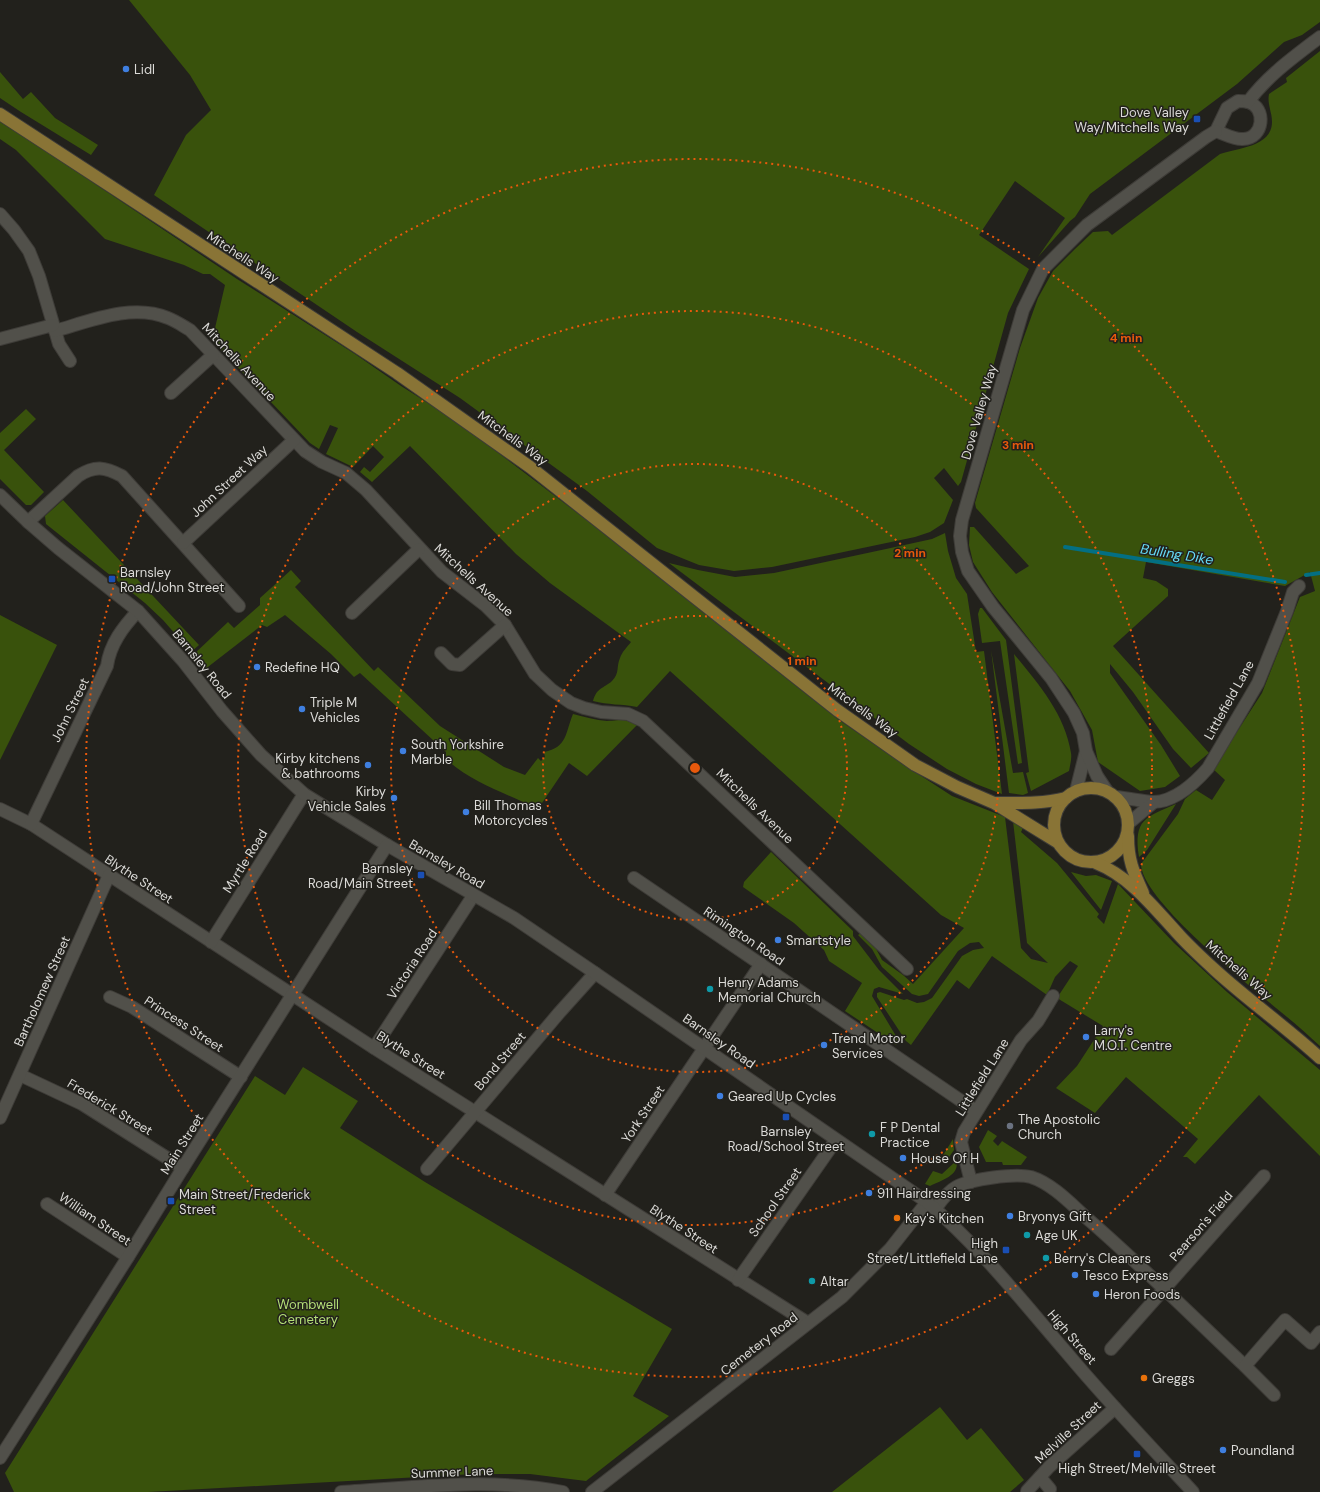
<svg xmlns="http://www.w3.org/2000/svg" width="1320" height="1492" font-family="'DM Sans',sans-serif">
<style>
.green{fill:#39520c}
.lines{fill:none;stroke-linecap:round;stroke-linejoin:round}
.stream{stroke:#036f83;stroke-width:4}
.minor-casing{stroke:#3e3c38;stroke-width:14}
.tertiary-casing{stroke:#3e3c38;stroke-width:14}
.primary-casing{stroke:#3e3c38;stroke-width:14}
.minor{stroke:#51504a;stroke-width:12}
.tertiary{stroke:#51504a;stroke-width:12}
.primary{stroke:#897436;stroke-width:12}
.ring{fill:none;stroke:#e8590c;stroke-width:2;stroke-dasharray:2 4}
.shop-dot{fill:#3f7fe0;stroke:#22211c;stroke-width:1.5}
.transit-dot{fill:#1a4fb4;stroke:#22211c;stroke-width:1.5}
.culture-dot{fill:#0f9aa8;stroke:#22211c;stroke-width:1.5}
.worship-dot{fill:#6b7280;stroke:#22211c;stroke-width:1.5}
.food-dot{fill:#e8710a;stroke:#22211c;stroke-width:1.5}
.labels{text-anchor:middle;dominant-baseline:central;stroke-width:3;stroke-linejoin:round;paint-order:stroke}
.poi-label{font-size:13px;fill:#dbdad7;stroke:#22211c;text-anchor:start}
.street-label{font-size:13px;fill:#dbdad7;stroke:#22211c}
.park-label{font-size:13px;fill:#b4df77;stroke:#22211c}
.water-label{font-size:14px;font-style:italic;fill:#67dcf8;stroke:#22211c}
.centre{fill:#e8590c;stroke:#22211c;stroke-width:2}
.ring-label{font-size:12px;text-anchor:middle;font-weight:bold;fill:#e8590c;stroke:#22211c;stroke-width:3;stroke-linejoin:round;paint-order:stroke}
</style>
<rect width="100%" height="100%" fill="#22211c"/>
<g class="green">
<polygon points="129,0 1320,0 1320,22 1302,35 1284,42 1237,84 1090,194 1075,217 1070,221 1038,257 1065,218 1015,181 979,235 1029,269 1008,313 961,482 958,486 944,468 934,478 953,500 944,523 930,532 915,537 772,567 734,571 699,565 657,548 587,491 460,398 357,332 154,195 186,135 211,110 190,75"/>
<path d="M1320 51V1046C1306 1033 1291 1020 1276 1008 1248 984 1141 899 1141 864L1178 814 1185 799 1196 790 1212 800 1225 780 1213 769 1262 693 1300 597 1315 591 1310 572 1285 586 1146 562 1143 578 1156 581 1168 589V596L1113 646 1209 753 1191 768 1173 749 1133 692 1110 664V673L1161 745 1180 776 1165 787 1140 791 1098 762 1092 730 1070 691 992 592 973 562 969 545 970 527H974L1016 574 1029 566 976 508 975 503 1020 348 1038 298 1053 271 1075 249 1093 232 1108 231 1112 235 1220 154C1237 148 1272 147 1272 122 1272 112 1267 104 1269 94L1287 82 1286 78Z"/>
<polygon points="0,72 23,99 31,92 55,118 98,145 91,155 21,112 0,98"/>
<path d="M0 121 52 155 237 279 355 354 401 386 455 420 584 518 839 720 909 768 952 796 1005 817 1021 948 1031 959 1048 963 1027 943 1013 821 1024 826 1021 832 1057 863 1099 914 1097 917 1104 924 1118 884 1174 943 1227 992 1320 1070V1156L1259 1095 1195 1164 1187 1157H1183L1198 1139 1126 1077 1095 1113 1056 1088 1077 1066 1103 1026 1057 998 1078 966 1070 961 1055 977 1047 995 992 956 969 989 957 980 911 1045 906 1041 877 997V993L880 992 904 1000 907 999 917 1003 924 1002 932 998 962 956 973 950 984 948 979 942 970 943 958 951 928 994 919 996 912 994 882 967 872 949 858 935 861 933 874 945 882 960 903 975 913 984 964 928 941 915 670 671 637 707C622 704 608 705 593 701 597 687 603 689 612 681 620 673 616 667 620 658 622 652 627 647 631 642L550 583 516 554 410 446 372 482 360 472 364 467 370 472 384 457 373 446 353 467 326 454 338 428 330 425 319 449 310 443 207 335 215 328 225 285 210 274H203L184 265 105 239 16 150 0 139Z"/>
<polygon points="26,409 36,419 4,450 44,492 31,505 26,505 0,479 0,433"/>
<polygon points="63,500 199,645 191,652 163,620 145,603 46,524 45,516"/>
<polygon points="945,533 948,551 956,578 967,594 976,652 984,651 1002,794 976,784 947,769 909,744 669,563 698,570 735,577 774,573 886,549 932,539"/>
<path d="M291 570 301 581 295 587 374 671 378 667 440 726 504 767 525 775 538 758 541 761 545 757 544 752C568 747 565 733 573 714 585 717 595 720 607 721 621 721 625 717 638 724L587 776 569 763 538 809C506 793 472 783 446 759V752L360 673 354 677 331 654 285 615 267 627 262 625 204 670 193 655 228 622 234 628 260 605V598Z"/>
<polygon points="980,608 982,608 1006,640 1022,763 1018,764 1000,641 982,643 978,614"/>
<polygon points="0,615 57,645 0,760"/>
<polygon points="991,650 1013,773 1023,772 1028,793 1023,795 1009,793"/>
<path d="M1014 654C1038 683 1065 714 1071 753 1072 759 1070 765 1069 771L1031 791 1026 773 1029 772Z"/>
<path d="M1176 804 1147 850 1139 857C1133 819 1146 817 1176 804Z"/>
<polygon points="771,852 853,931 853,936 879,970 903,994 879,987 874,989 872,996 899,1041 896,1045 845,1011 862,983 829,961 824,950 794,923 743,887 744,882"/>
<polygon points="1071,872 1086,876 1096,875 1112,881 1101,910"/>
<polygon points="303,1067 358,1101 340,1128 425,1182 672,1329 633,1396 669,1416 586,1481 530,1474 474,1474 148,1492 14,1492 5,1473 255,1076 285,1095"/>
<polygon points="988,1130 997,1136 993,1141 998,1146 1002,1141 1027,1157 1021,1165 1003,1165 1002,1162 986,1162 979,1147"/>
<polygon points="953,1139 954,1150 947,1160 939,1162"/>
<path d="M956 1161C961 1175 940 1181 930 1186L925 1184 933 1171 942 1174Z"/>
<polygon points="940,1407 967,1440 981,1428 1024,1480 1010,1492 832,1492"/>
</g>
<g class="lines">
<g class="stream">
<polyline points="1065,547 1285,582"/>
<polyline points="1306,575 1320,573"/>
</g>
<defs>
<g id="minor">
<path d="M1238 101C1241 101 1245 101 1248 102 1267 107 1264 139 1243 139 1235 140 1225 134 1216 131L1227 108Z"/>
<path d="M1248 102C1267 76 1295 56 1320 37"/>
<polyline points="0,214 14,230 29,251 39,276 59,344 70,361"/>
<path d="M55 331C90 321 132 303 168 318 176 321 183 326 190 330L305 451 322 462 346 473 366 490 442 572 486 606 505 625 535 674 552 690 571 703 584 708 601 712 628 714 643 721 907 969"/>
<polyline points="0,339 53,325"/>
<polyline points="171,393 213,355"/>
<path d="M28 522 78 476C95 465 105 467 122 476L239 606"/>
<polyline points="183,543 294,440"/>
<polyline points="352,613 419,549"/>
<polyline points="441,653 452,664 460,665 505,625"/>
<polyline points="1076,791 1086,751"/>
<polyline points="1107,791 1097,776 1086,751 1083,733 1074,713 1051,678 993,607 968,571 962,552 960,536 962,520 1023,310 1043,269 1087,225 1206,137 1216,131"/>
<path d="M1115 797C1128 798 1141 801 1153 802 1174 802 1195 783 1208 768L1258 683 1287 611 1293 592 1299 586"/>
<polyline points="0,809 31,824 374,1048 808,1323"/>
<polyline points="1129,823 1154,802"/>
<path d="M31 824 107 666C110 644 123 627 138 611"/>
<polyline points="634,878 976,1111"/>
<polyline points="211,942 304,794"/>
<polyline points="110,997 132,1007 241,1077"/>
<polyline points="374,1048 473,896"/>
<polyline points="20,1075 82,1104 183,1168"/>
<polyline points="0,1118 109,875"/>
<polyline points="427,1169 559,1013 595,973"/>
<polyline points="971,1182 961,1142 964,1132 1021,1040 1038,1021 1053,996"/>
<polyline points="605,1195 761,964"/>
<polyline points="47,1204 128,1257"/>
<path d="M935 1209C941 1201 947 1192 956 1187 971 1179 1015 1173 1031 1177 1053 1184 1072 1205 1089 1220 1143 1267 1193 1317 1245 1366"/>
<polyline points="738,1280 836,1140"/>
<polyline points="1111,1349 1264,1176"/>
<polyline points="1274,1395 1245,1366 1285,1320 1311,1343 1320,1332"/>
<polyline points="1040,1477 1050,1489"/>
<polyline points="1027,1491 1049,1467 1115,1408"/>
<polyline points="592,1492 842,1297 890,1249 927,1202"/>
</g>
<g id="tertiary">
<path d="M0 495 28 522 58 548 138 611 183 661 222 711 261 755 304 794 387 845 514 918 595 973 927 1202C980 1247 1022 1301 1067 1353 1107 1401 1150 1446 1193 1492"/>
<polyline points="0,1458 128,1257 189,1158 387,845"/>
<path d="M341 1492C415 1488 490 1477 563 1492"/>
</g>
<g id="primary">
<polyline points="0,114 397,373 530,467 837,710 915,765 957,787 994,803 1057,842"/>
<circle cx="1091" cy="825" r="37"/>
<path d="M995 803C1019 803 1042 804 1066 798"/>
<path d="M1128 836C1128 860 1133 871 1143 893"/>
<path d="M1096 863C1131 877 1155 909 1180 936 1191 948 1203 959 1215 970 1249 1001 1286 1027 1320 1058"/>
</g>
</defs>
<use href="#minor" class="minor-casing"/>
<use href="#tertiary" class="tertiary-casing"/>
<use href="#primary" class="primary-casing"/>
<use href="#minor" class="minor"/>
<use href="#tertiary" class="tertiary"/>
<use href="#primary" class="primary"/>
</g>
<g class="ring">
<circle cx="695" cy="768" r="152"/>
<circle cx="695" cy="768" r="304"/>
<circle cx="695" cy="768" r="457"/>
<circle cx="695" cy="768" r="609"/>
</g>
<g class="shop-dot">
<circle cx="126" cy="69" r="4"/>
<circle cx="257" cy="667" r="4"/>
<circle cx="302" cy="709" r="4"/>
<circle cx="403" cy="751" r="4"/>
<circle cx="368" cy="765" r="4"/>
<circle cx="394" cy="798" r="4"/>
<circle cx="466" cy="812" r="4"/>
<circle cx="778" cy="940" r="4"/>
<circle cx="1086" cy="1037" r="4"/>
<circle cx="824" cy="1045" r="4"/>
<circle cx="720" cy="1096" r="4"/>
<circle cx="903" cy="1158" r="4"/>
<circle cx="869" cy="1193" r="4"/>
<circle cx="1010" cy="1216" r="4"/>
<circle cx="1075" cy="1275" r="4"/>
<circle cx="1096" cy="1294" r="4"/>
<circle cx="1223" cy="1450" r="4"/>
</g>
<g class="transit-dot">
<rect x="1193" y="115" width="8" height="8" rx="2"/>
<rect x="108" y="575" width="8" height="8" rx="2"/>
<rect x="417" y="871" width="8" height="8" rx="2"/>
<rect x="782" y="1113" width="8" height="8" rx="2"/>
<rect x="167" y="1197" width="8" height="8" rx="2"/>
<rect x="1002" y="1246" width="8" height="8" rx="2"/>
<rect x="1133" y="1450" width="8" height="8" rx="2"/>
</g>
<g class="culture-dot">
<circle cx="710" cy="989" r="4"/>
<circle cx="872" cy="1134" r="4"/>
<circle cx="1027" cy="1235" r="4"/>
<circle cx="1046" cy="1258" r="4"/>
<circle cx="812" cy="1281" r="4"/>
</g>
<circle class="worship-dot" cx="1010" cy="1126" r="4"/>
<g class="food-dot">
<circle cx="897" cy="1218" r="4"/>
<circle cx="1144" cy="1378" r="4"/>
</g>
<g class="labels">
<g class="poi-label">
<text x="134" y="69">Lidl</text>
<text x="1189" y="112" text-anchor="end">Dove Valley<tspan x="1189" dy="15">Way/Mitchells Way</tspan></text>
<text x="120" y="572">Barnsley<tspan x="120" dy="15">Road/John Street</tspan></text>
<text x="265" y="667">Redefine HQ</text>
<text x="310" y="702">Triple M<tspan x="310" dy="15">Vehicles</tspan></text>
<text x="411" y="744">South Yorkshire<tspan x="411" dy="15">Marble</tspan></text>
<text x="360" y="758" text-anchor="end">Kirby kitchens<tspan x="360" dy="15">&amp; bathrooms</tspan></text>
<text x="386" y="791" text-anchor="end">Kirby<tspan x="386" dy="15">Vehicle Sales</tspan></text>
<text x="474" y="805">Bill Thomas<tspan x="474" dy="15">Motorcycles</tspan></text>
<text x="413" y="868" text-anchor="end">Barnsley<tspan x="413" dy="15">Road/Main Street</tspan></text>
<text x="786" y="940">Smartstyle</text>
<text x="718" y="982">Henry Adams<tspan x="718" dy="15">Memorial Church</tspan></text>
<text x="1094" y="1030">Larry's<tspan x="1094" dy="15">M.O.T. Centre</tspan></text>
<text x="832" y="1038">Trend Motor<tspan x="832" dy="15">Services</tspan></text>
<text x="728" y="1096">Geared Up Cycles</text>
<text x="1018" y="1119">The Apostolic<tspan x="1018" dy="15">Church</tspan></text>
<text x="880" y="1127">F P Dental<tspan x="880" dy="15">Practice</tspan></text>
<text x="786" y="1131" text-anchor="middle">Barnsley<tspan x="786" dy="15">Road/School Street</tspan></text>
<text x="911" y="1158">House Of H</text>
<text x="877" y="1193">911 Hairdressing</text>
<text x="179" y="1194">Main Street/Frederick<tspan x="179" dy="15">Street</tspan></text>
<text x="1018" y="1216">Bryonys Gift</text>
<text x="905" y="1218">Kay's Kitchen</text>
<text x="1035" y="1235">Age UK</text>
<text x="998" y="1243" text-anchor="end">High<tspan x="998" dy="15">Street/Littlefield Lane</tspan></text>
<text x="1054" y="1258">Berry's Cleaners</text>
<text x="1083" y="1275">Tesco Express</text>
<text x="820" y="1281">Altar</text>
<text x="1104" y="1294">Heron Foods</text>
<text x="1152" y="1378">Greggs</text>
<text x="1231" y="1450">Poundland</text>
<text x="1137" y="1468" text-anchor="middle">High Street/Melville Street</text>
</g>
<g class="street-label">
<text transform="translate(243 257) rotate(33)">Mitchells Way</text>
<text transform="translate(239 362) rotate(47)">Mitchells Avenue</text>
<text transform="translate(979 412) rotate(-74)">Dove Valley Way</text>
<text transform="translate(513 438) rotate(36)">Mitchells Way</text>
<text transform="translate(229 481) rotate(-43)">John Street Way</text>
<text transform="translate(474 580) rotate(42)">Mitchells Avenue</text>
<text transform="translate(202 664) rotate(51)">Barnsley Road</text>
<text transform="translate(1229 700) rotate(-61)">Littlefield Lane</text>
<text transform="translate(70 710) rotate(-64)">John Street</text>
<text transform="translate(863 710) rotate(36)">Mitchells Way</text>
<text transform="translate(755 806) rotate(44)">Mitchells Avenue</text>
<text transform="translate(245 861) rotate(-58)">Myrtle Road</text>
<text transform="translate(447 864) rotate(30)">Barnsley Road</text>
<text transform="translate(139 879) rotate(33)">Blythe Street</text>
<text transform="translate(744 936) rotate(34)">Rimington Road</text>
<text transform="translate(412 964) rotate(-57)">Victoria Road</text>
<text transform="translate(1239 970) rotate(41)">Mitchells Way</text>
<text transform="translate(42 991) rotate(-66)">Bartholomew Street</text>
<text transform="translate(184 1024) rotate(33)">Princess Street</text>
<text transform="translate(719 1041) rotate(35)">Barnsley Road</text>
<text transform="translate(411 1055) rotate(32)">Blythe Street</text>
<text transform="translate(500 1061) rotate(-50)">Bond Street</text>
<text transform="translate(982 1077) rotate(-58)">Littlefield Lane</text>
<text transform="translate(110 1107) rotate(31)">Frederick Street</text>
<text transform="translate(643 1114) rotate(-56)">York Street</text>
<text transform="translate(182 1144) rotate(-58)">Main Street</text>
<text transform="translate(775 1202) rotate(-55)">School Street</text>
<text transform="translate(95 1219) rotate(34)">William Street</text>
<text transform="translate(1201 1226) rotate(-49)">Pearson's Field</text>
<text transform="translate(684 1229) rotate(33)">Blythe Street</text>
<text transform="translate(1072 1337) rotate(49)">High Street</text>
<text transform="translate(759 1344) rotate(-38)">Cemetery Road</text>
<text transform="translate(1068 1432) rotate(-43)">Melville Street</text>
<text transform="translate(452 1472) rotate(-2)">Summer Lane</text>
</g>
<g class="park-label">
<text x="308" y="1304">Wombwell<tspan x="308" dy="15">Cemetery</tspan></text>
</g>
<g class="water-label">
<text transform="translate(1177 554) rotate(9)">Bulling Dike</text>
</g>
</g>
<circle cx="695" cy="768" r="6" class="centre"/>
<g class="ring-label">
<text x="1126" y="342">4 min</text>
<text x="1018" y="449">3 min</text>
<text x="910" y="557">2 min</text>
<text x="802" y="665">1 min</text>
</g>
</svg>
